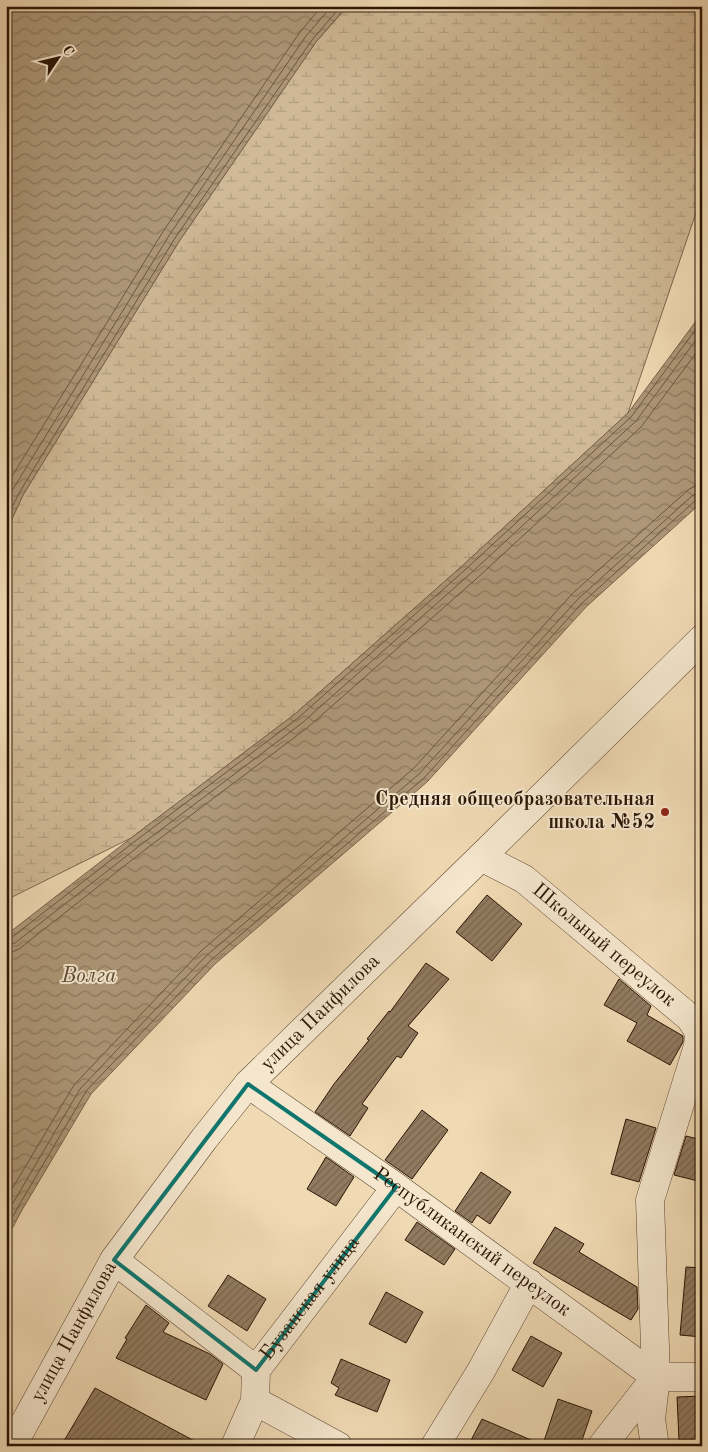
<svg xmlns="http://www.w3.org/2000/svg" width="708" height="1452" font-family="'Old Standard TT',serif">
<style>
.wetland{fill:url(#wetland-marsh);stroke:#7d674e}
.water{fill:url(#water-waves);stroke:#79634a}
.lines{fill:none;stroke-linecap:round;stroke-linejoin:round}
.shore{stroke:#6c563e;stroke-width:1}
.building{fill:url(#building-hatch);stroke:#2b1505}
.minor-casing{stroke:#5c4631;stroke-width:29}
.minor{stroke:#f5e7ce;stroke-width:28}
.marked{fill:none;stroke:#0f766e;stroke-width:4;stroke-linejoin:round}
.poi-dot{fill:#8f2418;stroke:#f5e7ce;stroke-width:2}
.labels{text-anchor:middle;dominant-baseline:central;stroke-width:4;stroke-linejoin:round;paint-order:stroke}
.poi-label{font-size:20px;font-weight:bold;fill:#2b1505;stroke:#f5e7ce;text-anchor:end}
.street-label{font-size:20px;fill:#2b1505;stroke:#f5e7ce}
.water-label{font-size:21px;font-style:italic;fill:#5f4933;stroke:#f5e7ce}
</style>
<defs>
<pattern id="wetland-marsh" width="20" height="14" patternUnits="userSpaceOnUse" patternTransform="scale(1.25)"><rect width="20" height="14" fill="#cfb996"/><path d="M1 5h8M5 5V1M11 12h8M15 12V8" fill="none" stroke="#b29e80"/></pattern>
<pattern id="water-waves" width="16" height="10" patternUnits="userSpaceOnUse" patternTransform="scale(1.25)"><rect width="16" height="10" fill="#ad9778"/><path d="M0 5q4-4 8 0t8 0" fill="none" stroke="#8d7a60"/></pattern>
<pattern id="building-hatch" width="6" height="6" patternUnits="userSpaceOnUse" patternTransform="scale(1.25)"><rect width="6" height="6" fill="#917b60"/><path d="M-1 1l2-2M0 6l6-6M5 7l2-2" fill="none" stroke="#77644d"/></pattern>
</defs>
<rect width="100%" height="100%" fill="#f0dab4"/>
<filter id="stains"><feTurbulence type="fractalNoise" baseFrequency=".004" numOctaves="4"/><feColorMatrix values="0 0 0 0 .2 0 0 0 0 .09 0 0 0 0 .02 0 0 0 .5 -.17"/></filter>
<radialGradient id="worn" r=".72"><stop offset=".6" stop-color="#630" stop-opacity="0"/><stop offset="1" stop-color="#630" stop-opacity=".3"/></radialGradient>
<polygon class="wetland" points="348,6 702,6 702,195 628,413 462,566 295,714 131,838 6,900 6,532 23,495 180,240 316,42"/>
<g class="water">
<polygon points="6,6 347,6 316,42 180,240 23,495 6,532"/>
<polygon points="702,313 702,502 586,607 427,782 215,964 91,1094 22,1210 6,1240 6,937 10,932 131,838 295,714 462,566 628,413"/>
</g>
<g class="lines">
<g class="shore">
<polyline points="6,486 164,230 300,32 322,6"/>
<polyline points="6,505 13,489 170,234 306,36 332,6"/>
<polyline points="6,520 19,493 175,238 312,40 341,6"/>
<polyline points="6,939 11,938 134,842 298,718 466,569 631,417 702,321"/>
<polyline points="6,945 15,943 138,847 302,723 470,574 636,421 702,332"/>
<polyline points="6,953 12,952 19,949 142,852 307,728 475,580 641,427 702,345"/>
<polyline points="6,1199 74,1085 201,951 414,768 573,593 688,490 695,486 702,485"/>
<polyline points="6,1215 80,1089 206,956 419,774 578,599 693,495 702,493"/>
<polyline points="6,1229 18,1207 87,1090 211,960 424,778 582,603 696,500 702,499"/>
</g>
</g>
<g class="building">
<polygon points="487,895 522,924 492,961 456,932"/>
<polygon points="426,963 449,979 408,1026 418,1033 401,1058 397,1056 362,1104 368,1108 350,1136 315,1112 334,1084 369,1040 367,1039 389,1011 390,1012"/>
<polygon points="619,979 651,1006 647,1015 683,1036 683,1042 670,1065 627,1041 637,1023 604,1005"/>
<polygon points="422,1110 448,1130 412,1179 385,1160"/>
<polygon points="626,1119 656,1128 639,1182 611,1174"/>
<polygon points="686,1136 702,1140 702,1182 674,1175"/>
<polygon points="326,1157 354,1177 336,1206 307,1189"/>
<polygon points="481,1172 511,1192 490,1224 477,1215 472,1223 455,1211"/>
<polygon points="417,1222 455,1249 444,1265 405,1240"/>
<polygon points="555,1227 584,1244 579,1252 637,1287 638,1309 631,1320 533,1263"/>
<polygon points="686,1267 702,1268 702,1337 680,1335"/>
<polygon points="228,1275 266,1299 247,1331 208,1306"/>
<polygon points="386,1292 423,1312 406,1343 369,1324"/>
<polygon points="146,1305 169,1323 163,1332 210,1354 223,1364 206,1400 116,1358 127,1339 125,1338"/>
<polygon points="531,1336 562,1353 543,1387 512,1370"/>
<polygon points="341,1359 390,1380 377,1412 335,1395 339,1388 331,1383"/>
<polygon points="95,1388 204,1446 61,1446"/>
<polygon points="702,1396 702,1439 679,1440 677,1397"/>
<polygon points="558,1399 592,1411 580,1446 556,1446 544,1441"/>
<polygon points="482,1419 545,1446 468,1446"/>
</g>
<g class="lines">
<defs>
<g id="minor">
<path id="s1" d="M481 857 524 879 690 1018 699 1032 698 1046 650 1200 656 1377 651 1419 655 1446"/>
<path id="s2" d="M248 1084 396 1187 656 1377H702"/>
<polyline points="114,1260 256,1370"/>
<polyline points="255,1401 338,1446"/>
<path id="s3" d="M12 1446 114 1260 204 1139 248 1084 481 857 702 639"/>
<path id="s4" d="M235 1446 255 1401 256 1370 396 1187"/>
<polyline points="435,1446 481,1371 529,1283"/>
<polyline points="602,1446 656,1377"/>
</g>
</defs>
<use href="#minor" class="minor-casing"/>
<use href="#minor" class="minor"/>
</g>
<path class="marked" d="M248 1084 396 1187 256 1370 114 1260Z"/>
<circle class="poi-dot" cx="665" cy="812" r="5"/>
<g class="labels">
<g class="poi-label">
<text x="655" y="800">Средняя общеобразовательная<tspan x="655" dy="23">школа №52</tspan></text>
</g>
<g class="street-label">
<text stroke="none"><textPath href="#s1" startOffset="152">Школьный переулок</textPath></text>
<text stroke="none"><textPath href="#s3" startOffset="535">улица Панфилова</textPath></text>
<text stroke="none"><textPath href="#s2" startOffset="274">Республиканский переулок</textPath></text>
<text stroke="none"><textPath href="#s4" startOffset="170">Бузанская улица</textPath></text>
<text stroke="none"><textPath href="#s3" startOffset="130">улица Панфилова</textPath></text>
</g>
<g class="water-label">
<text x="89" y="976">Волга</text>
</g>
</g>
<rect width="708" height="1452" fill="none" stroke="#f0dab4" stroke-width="25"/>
<rect x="8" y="8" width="693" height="1437" fill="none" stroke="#2b1505" stroke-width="2.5"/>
<rect x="12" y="12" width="683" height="1427" fill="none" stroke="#2b1505"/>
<g transform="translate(58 58) rotate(55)" stroke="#f5e7ce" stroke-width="4" paint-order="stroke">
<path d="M0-4L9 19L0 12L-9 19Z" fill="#2b1505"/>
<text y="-8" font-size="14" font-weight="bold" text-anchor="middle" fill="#2b1505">С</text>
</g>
<rect width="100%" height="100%" filter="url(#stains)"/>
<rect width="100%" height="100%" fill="url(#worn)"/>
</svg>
